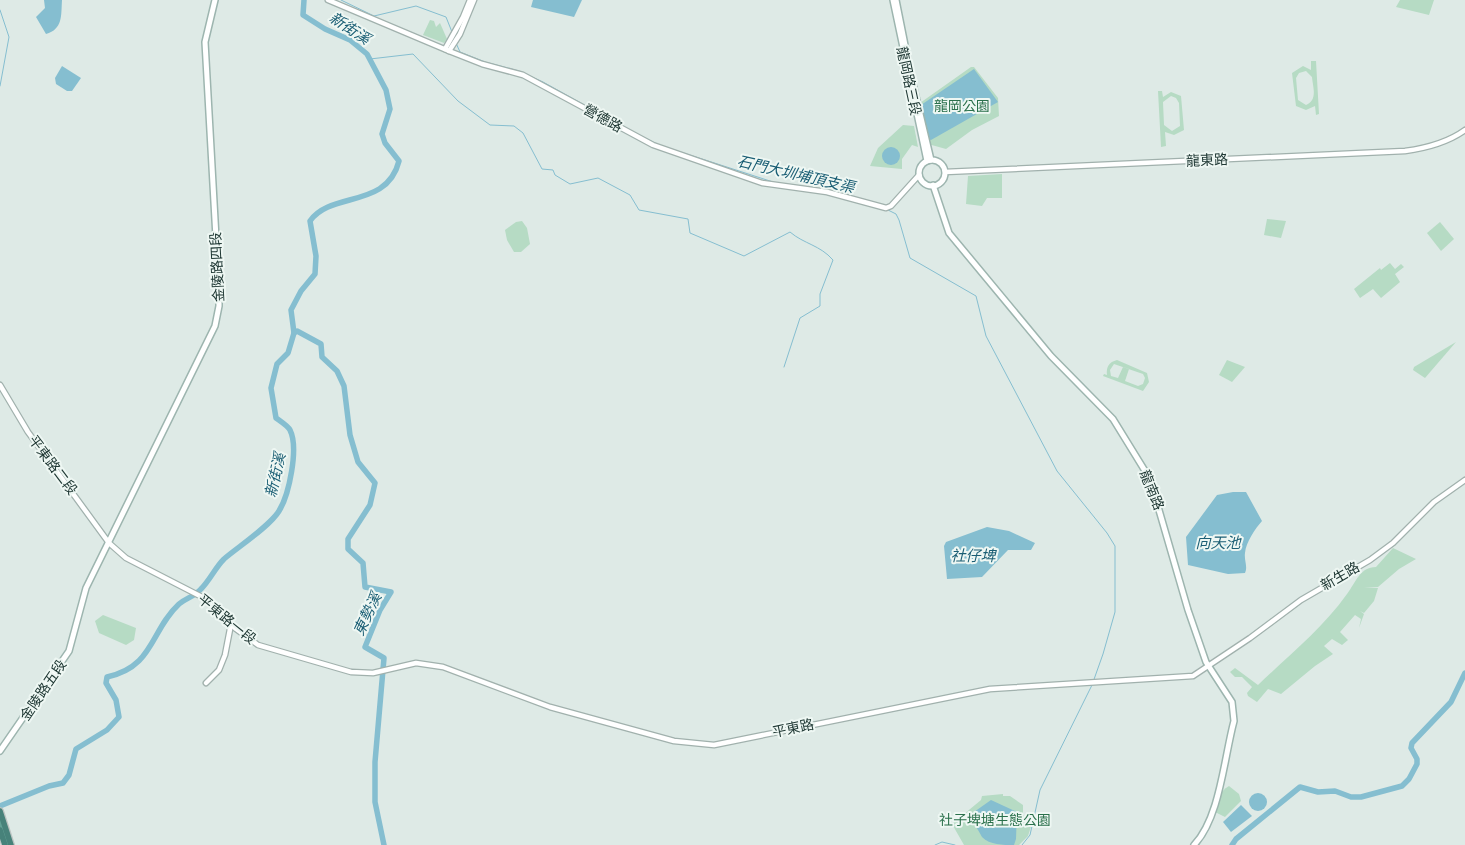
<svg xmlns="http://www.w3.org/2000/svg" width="1465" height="845" font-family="Mulish,'Noto Sans TC',sans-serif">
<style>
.green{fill:#b6dbc4;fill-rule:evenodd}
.water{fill:#85bed0}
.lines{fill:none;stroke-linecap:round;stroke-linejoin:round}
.stream{stroke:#85bed0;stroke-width:1}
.river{stroke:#85bed0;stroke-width:5.5}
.tertiary-casing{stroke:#a1b1ad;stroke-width:7}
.secondary-casing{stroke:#9db5af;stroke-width:8}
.primary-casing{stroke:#bcc4c2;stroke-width:8}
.trunk-casing{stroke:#bcc4c2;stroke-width:8}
.tertiary{stroke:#fff;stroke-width:4.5}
.secondary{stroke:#fff;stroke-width:5}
.primary{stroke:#62a095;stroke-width:5.5}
.trunk{stroke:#47827a;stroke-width:5.5}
.labels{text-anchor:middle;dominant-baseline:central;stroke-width:4;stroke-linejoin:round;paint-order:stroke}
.street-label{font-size:14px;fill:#203935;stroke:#eef7f3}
.park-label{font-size:14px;fill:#2a704b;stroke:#eef7f3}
.water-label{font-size:15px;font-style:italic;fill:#1a5e74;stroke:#eef7f3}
</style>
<rect width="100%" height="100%" fill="#deeae6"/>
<g class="green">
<polygon points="1400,0 1434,0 1429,15 1396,7"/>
<polygon points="430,20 434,21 436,27 440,23 447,39 444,43 423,35"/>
<path d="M1311 61H1316L1319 114 1316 115 1315 106 1306 110 1296 106 1292 73 1303 66 1311 70ZM1306 71 1312 77C1313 88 1318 100 1306 105L1298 100 1296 78 1299 73Z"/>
<polygon points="971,67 974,67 998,98 999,116 972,130 946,149 928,144 920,103"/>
<path d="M1158 91H1162L1163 97 1171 92 1181 96 1184 130 1174 135 1165 132 1166 146 1161 147ZM1171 96 1176 98 1179 103 1180 126 1172 131 1164 125 1163 102Z"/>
<polygon points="903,125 914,126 918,147 912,145 902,159 902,169 870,166 878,148"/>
<polygon points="1002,174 1002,198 987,198 982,206 966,204 968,176"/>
<polygon points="1267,219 1286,221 1281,238 1264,235"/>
<polygon points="522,221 527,228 530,244 521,252 514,252 507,240 505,230 516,222"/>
<polygon points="1440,222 1454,239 1441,251 1427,233"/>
<polygon points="1390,263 1395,269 1401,264 1404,267 1395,274 1400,282 1381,298 1373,289 1360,298 1354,289 1380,268 1381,270"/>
<polygon points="1456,342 1425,378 1413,370 1414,367"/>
<path d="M1117 360 1147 373 1149 382 1143 391 1103 376 1104 374 1107 375C1106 367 1109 362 1117 360ZM1114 364 1143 374 1145 378 1143 384 1138 386 1125 381 1129 369 1123 367 1118 378 1111 376 1110 370Z"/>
<polygon points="1227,360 1245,367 1232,382 1219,375"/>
<path d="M1393 548 1416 559 1399 569 1378 587H1364L1378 588 1374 601 1364 613 1360 611 1364 614 1359 628 1361 619 1355 615 1340 632 1348 640 1342 645 1332 639 1324 646 1333 654 1315 666 1281 694 1268 689 1257 702 1248 696 1247 693 1252 687 1242 677H1235L1230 672 1235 668 1258 685C1288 656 1322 629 1347 594 1356 582 1360 567 1376 567Z"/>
<polygon points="103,615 136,628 134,640 126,645 99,633 95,621"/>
<path d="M1229 786 1239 794 1241 801 1225 817 1215 812C1216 800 1219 792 1229 786Z"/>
<polygon points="1003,794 1003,796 1010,796 1023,805 1023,815 1033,820 1028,836 1019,845 964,845 952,824 981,800 982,796"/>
</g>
<g class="water">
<path d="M44 0H62C61 16 63 29 46 34L36 17 45 8Z"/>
<polygon points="533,0 582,0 574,17 531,7"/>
<polygon points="62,66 81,78 72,91 67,91 56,84 55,78"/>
<polygon points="974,69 998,102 931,140 928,139 921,105"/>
<circle cx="891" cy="156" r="9"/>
<path d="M1233 492H1246L1262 521C1255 529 1246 542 1245 553 1244 561 1248 566 1245 573L1228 574 1188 565 1186 537 1217 495Z"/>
<polygon points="987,527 1009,531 1035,543 1031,550 1008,550 982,577 947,579 944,546 946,542"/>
<circle cx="1258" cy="802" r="9"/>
<path d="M991 800 1017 812 1016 839 1014 845C1003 845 990 845 982 837 979 832 977 827 973 823L974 812Z"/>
<polygon points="1241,805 1252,816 1231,832 1223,822"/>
</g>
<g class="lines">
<g class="stream">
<polyline points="341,0 374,16 416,6 446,17 452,32"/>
<polyline points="0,10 9,37 0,86"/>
<polyline points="456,43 460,52 485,62 519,71 543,82 635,133"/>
<path d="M370 59 413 54 458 101 490 125 514 126 523 133 542 169 553 170 555 175 570 184 598 178 630 195 639 210 688 219 690 233 744 256 790 232C804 244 820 245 833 260L820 294V306L800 318 784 367"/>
<polyline points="643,137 657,144"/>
<polyline points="668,148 773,182"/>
<polyline points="827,190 866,200"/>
<polyline points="888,210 896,214 899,220 910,258 976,296 986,336 1057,471 1107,533 1115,546 1115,612 1103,654 1092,685 1040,790 1030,835 1022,845"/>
<polyline points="935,845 942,842 955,845"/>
</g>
<g class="river">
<polyline points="294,333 297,331 321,344 322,357 337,371 344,386 350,435 358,462 375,483 370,505 348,539 348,549 363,563 365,587 391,592 380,610 365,647 384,658 375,762 375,802 384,845"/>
<path d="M0 806 49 786 63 783 69 775 76 749 107 730 119 717 116 700 106 683 107 677C154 667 150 631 179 604 186 598 194 597 201 589 210 580 215 568 224 559 238 547 270 526 279 511 289 495 299 448 290 430 288 426 280 421 276 418L271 388 277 364 288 353 294 333 291 310 301 291 315 274 316 256 310 221C331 191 387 209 399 161L385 143 382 134 390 109 386 90 367 54 350 40 325 29 303 15 304 0"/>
<polyline points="1232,845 1236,839 1300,787 1318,792 1335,791 1351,797 1361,797 1402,786 1409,779 1417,764 1417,759 1411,748 1412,743 1451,702 1465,673"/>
</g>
<defs>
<g id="tertiary">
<polyline points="328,0 449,51 482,64 523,75 653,145 762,183 827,192 886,208 891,206 919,175"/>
<polyline points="445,49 463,17 470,0"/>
<polyline points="449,51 460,34 474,0"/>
<path d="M945 172 1405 151C1427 148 1447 143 1465 130"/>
<polyline points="0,385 28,432 109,543 126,558 202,597 236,629 258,645 351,672 373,673 416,663 443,667 550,707 674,741 714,745 990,689 1193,676 1250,638 1301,600 1370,560 1393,543 1434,502 1465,480"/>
<polyline points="206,683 219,670 225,655 231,624"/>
</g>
<g id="secondary">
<polyline points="893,0 927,161"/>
<polyline points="896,0 908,60"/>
<polyline points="912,80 931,160"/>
<circle cx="932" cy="173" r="13"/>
<path d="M933 185 949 233 1051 356 1113 419 1150 479 1188 610 1206 662 1232 702 1234 721C1224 758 1220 818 1194 845"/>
<polyline points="0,751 69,651 86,588 215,326 219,306 219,291 205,42 215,0"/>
</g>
<polyline id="primary" points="0,821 8,845"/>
<g id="trunk">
<polyline points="0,811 11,845"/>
<polyline points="0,830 5,845"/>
</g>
</defs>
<use href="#tertiary" class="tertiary-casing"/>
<use href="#secondary" class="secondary-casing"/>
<use href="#primary" class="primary-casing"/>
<use href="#trunk" class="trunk-casing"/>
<use href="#tertiary" class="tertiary"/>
<use href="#secondary" class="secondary"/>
<use href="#primary" class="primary"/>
<use href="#trunk" class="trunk"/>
</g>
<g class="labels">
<g class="street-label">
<text transform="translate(909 81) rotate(78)">龍岡路三段</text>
<text transform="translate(603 118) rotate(29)">營德路</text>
<text transform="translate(1207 160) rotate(-3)">龍東路</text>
<text transform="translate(217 267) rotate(-93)">金陵路四段</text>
<text transform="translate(53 465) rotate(53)">平東路二段</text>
<text transform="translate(1152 490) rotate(68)">龍南路</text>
<text transform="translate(1340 576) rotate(-30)">新生路</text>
<text transform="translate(227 619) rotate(39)">平東路一段</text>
<text transform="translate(43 690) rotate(-56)">金陵路五段</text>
<text transform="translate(793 728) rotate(-12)">平東路</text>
</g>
<g class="park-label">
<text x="962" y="106">龍岡公園</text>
<text x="995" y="820">社子埤塘生態公園</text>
</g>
<g class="water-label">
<text transform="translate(350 28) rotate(33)">新街溪</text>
<text transform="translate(796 174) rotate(13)">石門大圳埔頂支渠</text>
<text transform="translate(275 475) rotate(-77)">新街溪</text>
<text x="1218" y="542">向天池</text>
<text x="973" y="555">社仔埤</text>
<text transform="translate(367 614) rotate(-65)">東勢溪</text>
</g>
</g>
</svg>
